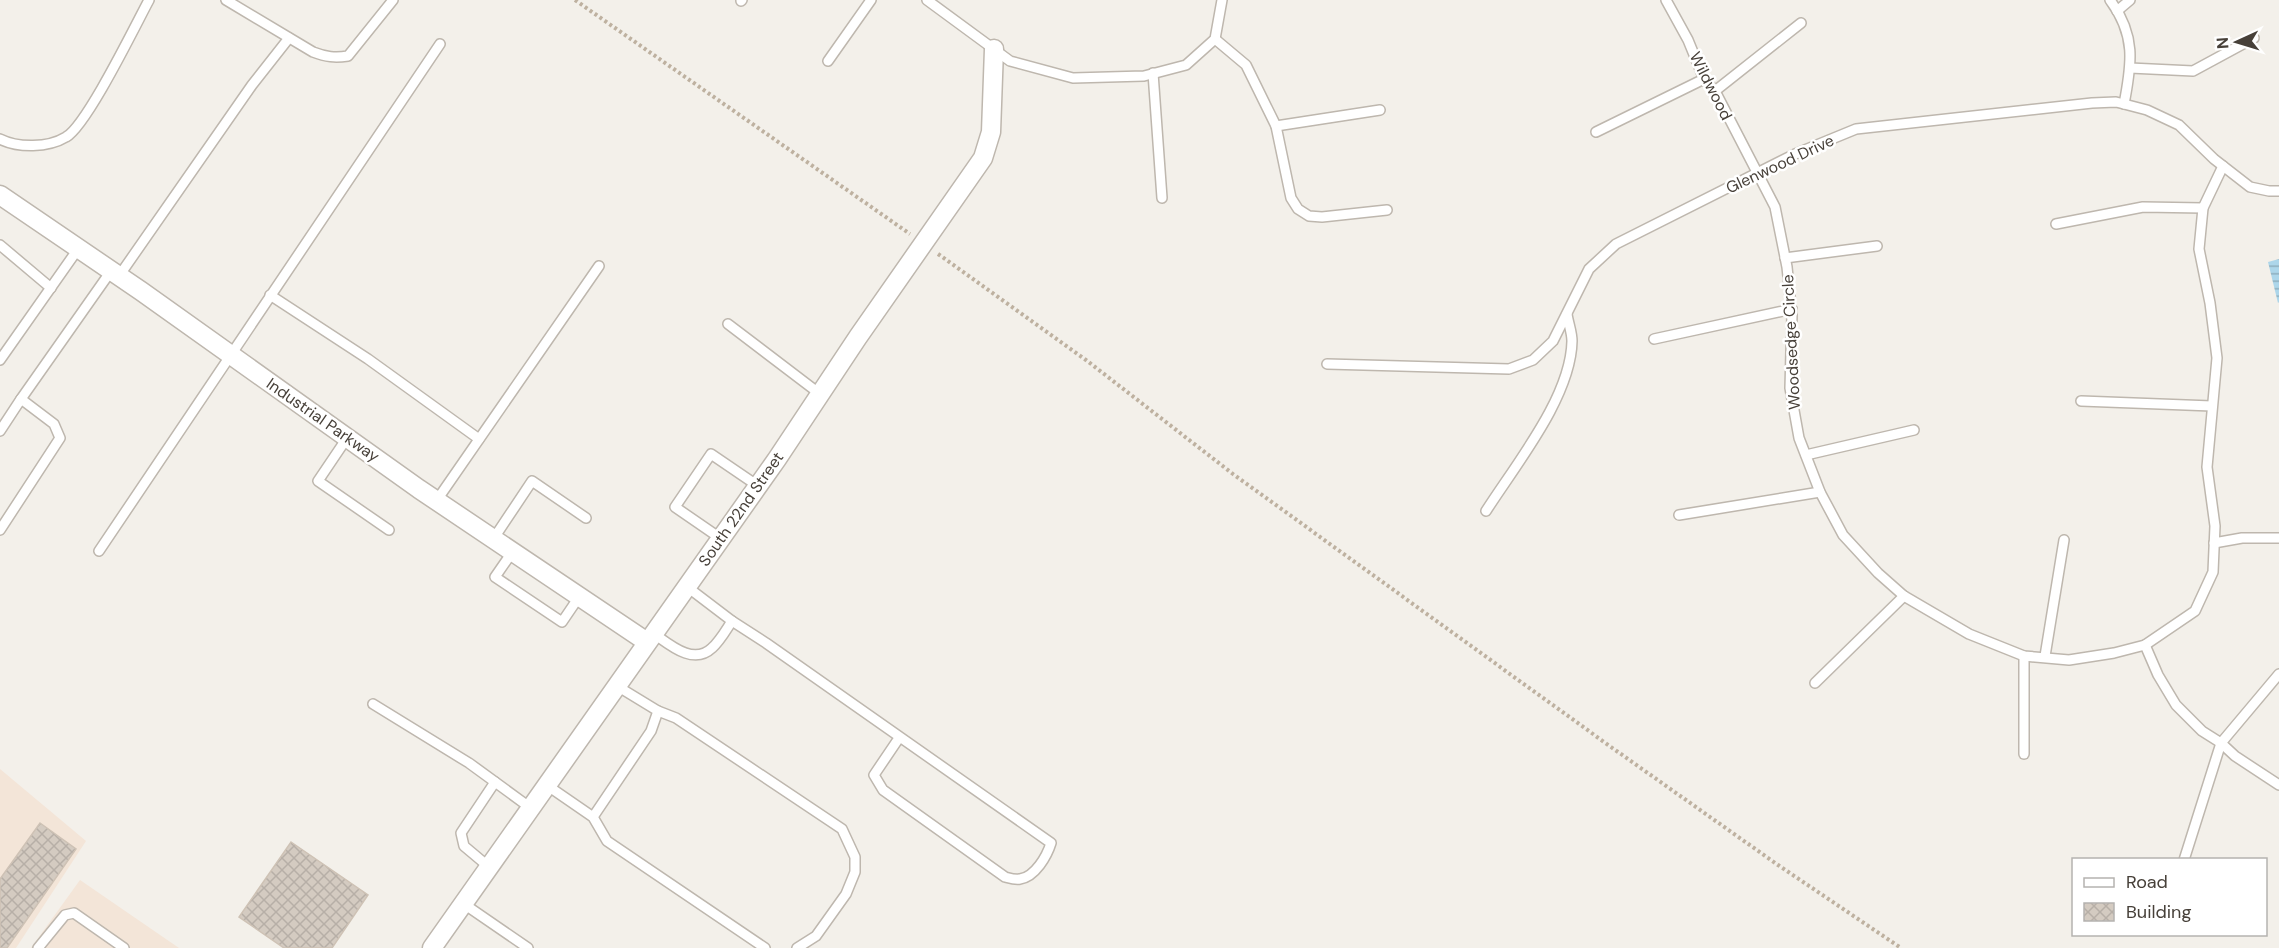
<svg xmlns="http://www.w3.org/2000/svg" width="2279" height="948" font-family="'DM Sans',sans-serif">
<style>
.commercial{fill:#f3e5d8}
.water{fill:url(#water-rules)}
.building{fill:url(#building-cross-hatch);stroke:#cec2b5;stroke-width:1.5}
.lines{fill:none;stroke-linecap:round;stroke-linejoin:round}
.service-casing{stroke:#beb7ae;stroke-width:12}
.minor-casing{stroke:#beb7ae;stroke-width:21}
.path{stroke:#beb1a0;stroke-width:4;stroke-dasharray:3 3;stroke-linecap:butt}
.service{stroke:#fff;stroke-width:9}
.minor{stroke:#fff;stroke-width:18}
.labels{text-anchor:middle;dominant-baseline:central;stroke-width:5;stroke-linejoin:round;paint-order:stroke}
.street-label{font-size:16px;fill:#474039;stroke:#fff}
</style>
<defs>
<pattern id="water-rules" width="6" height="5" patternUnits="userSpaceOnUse" patternTransform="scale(1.5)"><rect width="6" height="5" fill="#add6ea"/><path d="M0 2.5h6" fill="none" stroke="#8fafbf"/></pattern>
<pattern id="building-cross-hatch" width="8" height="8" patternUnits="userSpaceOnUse" patternTransform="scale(1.5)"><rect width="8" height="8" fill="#d4cbc1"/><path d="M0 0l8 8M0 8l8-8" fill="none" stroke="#b7afa7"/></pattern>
</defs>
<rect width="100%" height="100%" fill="#f3f0ea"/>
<g class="commercial">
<polygon points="0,769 86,841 16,948 0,948"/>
<polygon points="80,880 179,948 31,948"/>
</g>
<polygon class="water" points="2279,259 2279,302 2278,303 2268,262"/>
<g class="building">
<polygon points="40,823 76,849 7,948 0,948 0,879"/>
<polygon points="291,842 368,895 332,948 284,948 239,917"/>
</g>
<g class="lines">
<defs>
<g id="service">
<path d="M226 0 313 52C326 57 335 58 348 56L393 0"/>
<polyline points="927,0 1010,61 1073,78 1144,76 1186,65 1215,39 1222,0"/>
<polyline points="1666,0 1688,40 1704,79 1715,91 1775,207 1787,267 1792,315 1790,388 1799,438 1820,492 1843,535 1878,573 1904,596 1969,634 2024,656 2069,660 2114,653 2145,645 2195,611 2213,572 2215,526 2207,467 2217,358 2210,303 2199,249 2203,208 2223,166"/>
<path d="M2110 0C2136 35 2132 63 2124 104"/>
<polyline points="741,1 742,0"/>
<polyline points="2117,11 2130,0"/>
<polyline points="1215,39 1246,65 1276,126 1291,198 1298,209 1309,216 1322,217 1387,210"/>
<polyline points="828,61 871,0"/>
<polyline points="2130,68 2193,71 2254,38"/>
<polyline points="1153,73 1162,198"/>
<polyline points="1715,91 1801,23"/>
<polyline points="1276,126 1380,110"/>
<polyline points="1596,132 1704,79"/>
<path d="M0 139C18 148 48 148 66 137 87 125 135 26 149 0"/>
<polyline points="2056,224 2143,207 2203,208"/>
<polyline points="0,245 51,288"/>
<polyline points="1785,258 1877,246"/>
<polyline points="119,276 252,85 289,38"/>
<polyline points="270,295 368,359 479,439"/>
<polyline points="728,324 820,394"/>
<polyline points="1654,339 1792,309"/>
<polyline points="0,360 78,249"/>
<polyline points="1327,364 1509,369 1533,360 1553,341 1589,269 1616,244 1795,154 1856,129 2092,103 2116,102 2124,104 2147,110 2179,125 2214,159 2250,187 2269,191 2279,191"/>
<polyline points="21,399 111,271"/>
<polyline points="2081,401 2212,406"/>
<polyline points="0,431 21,399 54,424 60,438 0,530"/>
<polyline points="347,438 318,481 389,530"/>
<polyline points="1806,455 1914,430"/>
<polyline points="437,500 599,266"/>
<path d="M1486 511C1516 464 1571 397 1572 341 1572 332 1568 322 1567 314"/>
<polyline points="1679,515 1820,492"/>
<polyline points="494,538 532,481 586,518"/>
<polyline points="720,538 675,507 711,454 758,486"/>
<polyline points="2214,543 2242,538 2279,538"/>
<polyline points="99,551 440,44"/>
<polyline points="513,551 495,577 562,622 579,597"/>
<path d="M732 621 766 643 1051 843C1047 856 1035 877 1020 879 1015 880 1009 878 1005 877L883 790 874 775 899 738"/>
<path d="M653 633C669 644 693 666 712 648 720 641 726 630 732 621L686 586"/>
<polyline points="2145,645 2158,675 2176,705 2202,731 2221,743 2235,756 2279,785"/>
<polyline points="2045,656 2064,540"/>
<polyline points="1815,683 1904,596"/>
<polyline points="373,704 469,763 532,809"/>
<polyline points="658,711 676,718 842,829 855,857 855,872 846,894 816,936 797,948"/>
<polyline points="2024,754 2024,656"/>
<polyline points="548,786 593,817 607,841 765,948"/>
<polyline points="593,817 651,731 658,711 617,686"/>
<polyline points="2184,860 2221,743 2279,674"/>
<polyline points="489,867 464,846 461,833 495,782"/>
<polyline points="464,904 528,948"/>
<polyline points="38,948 65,915 74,913 124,948"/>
</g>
<g id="minor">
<polyline points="0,195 141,291 419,489 647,642"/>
<polyline points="432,948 777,459 858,337 983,158 991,132 994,49"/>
</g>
</defs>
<use href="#service" class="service-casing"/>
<use href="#minor" class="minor-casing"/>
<g class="path">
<polyline points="575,0 910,234"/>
<polyline points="938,254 1086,360 1233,474 1611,747 1778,865 1901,948"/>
</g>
<use href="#service" class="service"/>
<use href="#minor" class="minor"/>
</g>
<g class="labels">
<g class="street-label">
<text transform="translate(1711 86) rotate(63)">Wildwood</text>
<text transform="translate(1780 164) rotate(-25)">Glenwood Drive</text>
<text transform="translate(1791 342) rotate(-93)">Woodsedge Circle</text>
<text transform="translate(323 420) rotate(35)">Industrial Parkway</text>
<text transform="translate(741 509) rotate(-55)">South 22nd Street</text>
</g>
</g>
<rect x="2072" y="858" width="195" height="78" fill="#ffffff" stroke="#b5b3b0" stroke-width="1.5"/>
<rect x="2084" y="878" width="30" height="9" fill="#ffffff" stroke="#b5b3b0" stroke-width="1.5"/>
<text x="2126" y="888" font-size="18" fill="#474039">Road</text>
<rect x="2084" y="903" width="30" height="18" fill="url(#building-cross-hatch)" stroke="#b5b3b0" stroke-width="1.5"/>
<text x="2126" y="918" font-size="18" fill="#474039">Building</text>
<g transform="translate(2237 42) rotate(266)" stroke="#ffffff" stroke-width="4.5" paint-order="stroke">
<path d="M0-4.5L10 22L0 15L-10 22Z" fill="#474039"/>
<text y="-9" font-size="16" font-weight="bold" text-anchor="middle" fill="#474039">N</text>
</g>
</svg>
